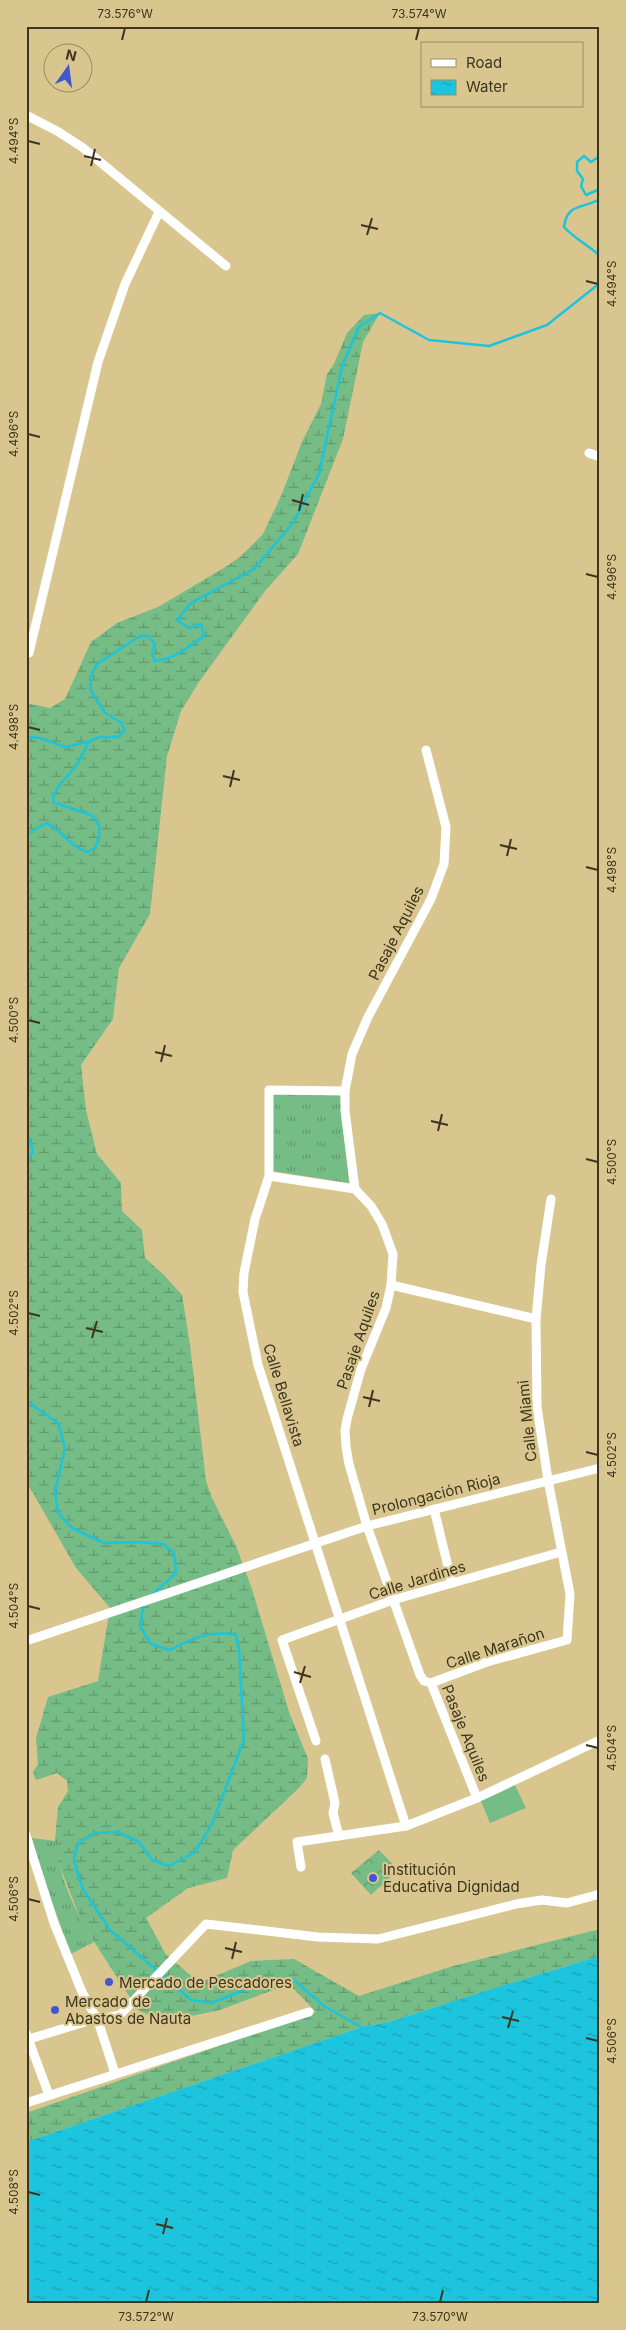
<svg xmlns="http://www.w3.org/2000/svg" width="626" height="2330" font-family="Inter,sans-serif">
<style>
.grass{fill:url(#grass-tufts)}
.forest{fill:url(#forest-crowns)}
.wetland{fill:url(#wetland-marsh)}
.pitch{fill:#75bc86}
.water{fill:url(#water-ripples)}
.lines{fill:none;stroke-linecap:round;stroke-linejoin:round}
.stream{stroke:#1cc4dd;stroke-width:2.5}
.minor{stroke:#fff;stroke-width:9}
.ticks{fill:none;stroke:#3d351f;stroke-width:2}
.poi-dot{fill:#4257cb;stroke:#d9c68f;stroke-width:2}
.labels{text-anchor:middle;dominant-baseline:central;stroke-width:4;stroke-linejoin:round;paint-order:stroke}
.street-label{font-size:15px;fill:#3d351f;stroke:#d9c68f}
.poi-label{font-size:15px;fill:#3d351f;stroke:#d9c68f;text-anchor:start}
.neatline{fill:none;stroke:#3d351f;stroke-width:2}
.ticks-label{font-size:12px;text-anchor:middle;fill:#3d351f}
</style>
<defs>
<pattern id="grass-tufts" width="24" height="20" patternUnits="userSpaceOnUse" patternTransform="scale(1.25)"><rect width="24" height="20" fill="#75bc86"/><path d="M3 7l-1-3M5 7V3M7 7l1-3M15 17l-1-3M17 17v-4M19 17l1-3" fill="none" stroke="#619a6d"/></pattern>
<pattern id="forest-crowns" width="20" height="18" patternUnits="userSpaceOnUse" patternTransform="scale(1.25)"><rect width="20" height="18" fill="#75bc86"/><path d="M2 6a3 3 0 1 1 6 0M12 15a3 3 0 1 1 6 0" fill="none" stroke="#619a6d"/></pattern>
<pattern id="wetland-marsh" width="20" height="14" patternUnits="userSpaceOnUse" patternTransform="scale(1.25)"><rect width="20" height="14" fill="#75bc86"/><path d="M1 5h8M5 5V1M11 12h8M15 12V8" fill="none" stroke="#619a6d"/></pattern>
<pattern id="water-ripples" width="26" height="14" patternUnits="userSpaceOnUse" patternTransform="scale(1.25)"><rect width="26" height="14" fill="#1cc4dd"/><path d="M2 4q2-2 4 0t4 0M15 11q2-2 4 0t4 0" fill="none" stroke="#1aa0b3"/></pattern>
</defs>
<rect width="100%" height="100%" fill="#d9c68f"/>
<g class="grass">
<polygon points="272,1094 340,1095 349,1183 272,1171"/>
<path d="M32 1838 55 1841C59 1876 75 1912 94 1942L71 1954 39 1866Z"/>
</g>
<polygon class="forest" points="379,1850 398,1870 371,1895 351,1873"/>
<polygon class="wetland" points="380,313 363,342 343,439 298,554 265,591 199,682 181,711 167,756 150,914 119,968 113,1019 81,1065 86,1110 97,1154 121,1183 122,1211 142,1230 145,1258 164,1275 182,1295 190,1345 206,1481 212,1498 236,1546 252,1589 289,1712 308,1759 307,1778 299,1788 233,1850 227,1878 188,1888 146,1918 165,1953 199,1983 251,1961 294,1959 359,1996 453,1966 600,1929 600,1956 488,1990 389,2022 362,2027 26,2142 26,2113 316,2012 289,1984 220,2010 173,2020 155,2018 138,2010 82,1923 57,1859 55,1841 58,1807 68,1791 67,1781 57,1773 36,1780 33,1772 38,1764 36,1738 48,1697 98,1681 110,1608 76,1568 26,1481 26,703 50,708 65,699 91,642 117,623 158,607 227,566 240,557 263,534 281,496 302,442 321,404 327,374 334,364 347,333 364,315"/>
<polygon class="pitch" points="515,1785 526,1808 490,1823 481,1801"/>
<polygon class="water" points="600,1956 600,2304 26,2304 26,2142 362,2027 389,2022 488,1990"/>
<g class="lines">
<g class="stream">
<polyline points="600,156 591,162 584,156 577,162 577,171 583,179 581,186 586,195 600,189"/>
<path d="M600 199C583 209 567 203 564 227 575 239 588 245 600 256"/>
<polyline points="26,737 40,738 66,747 87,742"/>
<path d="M26 835 46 823C61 828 68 846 87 852L95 848 99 838V826L93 816 53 802C54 786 66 779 75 767 81 759 85 751 88 742L100 737H117L124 731 122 723 105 713 91 691 90 678 97 664 140 636H148L155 644 152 654 155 661C174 659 189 647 204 636L201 624 189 628 177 620 191 603 254 569 293 523 319 474 342 367 359 327 380 313 429 340 489 346 547 325 600 283"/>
<polyline points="26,1126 33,1152 26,1163"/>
<polyline points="26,1392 28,1401"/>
<polyline points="26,1401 58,1423 65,1448 55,1491 58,1513 72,1528 104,1543 139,1542 163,1544 174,1553 176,1573 151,1596"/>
<path d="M144 1604 140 1626 151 1644 170 1650C193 1638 210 1630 236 1635L239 1649 244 1740 212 1824 194 1853 169 1866 152 1860 139 1842 118 1832 95 1833 77 1844 74 1861 83 1889 110 1930 191 2000 211 2003 273 1979 295 1981 324 2006 363 2028"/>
</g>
<g class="minor">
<polyline points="26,115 57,131 82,147 226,266"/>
<polyline points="589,453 600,457"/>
<polyline points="29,653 98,362 125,284 159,212"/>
<polyline points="426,750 446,827 444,864 431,899 368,1017 352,1054 345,1091 345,1111 355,1189 371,1206 382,1224 393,1254 391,1285 386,1308 361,1369 347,1419 345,1430 346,1447 349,1464 367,1526 420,1675 424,1681 431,1683 477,1798"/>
<polyline points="345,1091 269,1090 269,1176 255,1219 244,1273 243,1292 258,1365 406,1826"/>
<polyline points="269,1176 355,1189"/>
<polyline points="391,1285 536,1319"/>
<polyline points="434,1509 452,1583"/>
<polyline points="26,1641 367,1526 600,1468"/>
<polyline points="431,1683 487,1662 567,1640 570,1594 548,1480 537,1407 536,1319 541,1265 551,1199"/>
<polyline points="316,1741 282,1640 393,1600 561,1552"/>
<polyline points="325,1759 335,1803 333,1813 339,1836"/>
<polyline points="26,1835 54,1923 82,1992 98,2021 115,2073"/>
<polyline points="301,1867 297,1842 406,1826 477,1798 600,1740"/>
<polyline points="26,2033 49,2095"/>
<polyline points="26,2040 85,2022 120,2015 206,1924 318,1937 378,1939 516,1904 542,1900 567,1903 600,1894"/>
<polyline points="26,2103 309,2012"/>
</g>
</g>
<path class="ticks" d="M122 40 125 28M416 40 419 28M28 141 40 144M84 156 101 160M91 166 95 149M361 225 378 229M367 235 372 218M586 281 598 284M28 434 40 437M292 500 309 505M299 511 303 494M586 574 598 577M28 727 40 730M223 776 240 780M230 787 234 770M500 845 517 849M507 856 511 839M586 867 598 870M28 1020 40 1023M155 1052 172 1056M161 1062 165 1045M431 1121 448 1125M438 1131 442 1114M586 1159 598 1162M28 1313 40 1316M86 1328 103 1332M92 1338 97 1321M363 1397 380 1401M369 1407 373 1390M586 1452 598 1455M28 1606 40 1609M294 1672 311 1677M300 1683 305 1666M586 1745 598 1748M28 1899 40 1902M225 1948 242 1952M232 1959 236 1942M502 2017 519 2021M508 2028 513 2011M586 2038 598 2041M28 2192 40 2195M156 2224 173 2228M163 2234 167 2218M146 2302 149 2290M440 2302 443 2290"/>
<g class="poi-dot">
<circle cx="373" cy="1878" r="5"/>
<circle cx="109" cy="1982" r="5"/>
<circle cx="55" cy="2010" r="5"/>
</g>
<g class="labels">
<g class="street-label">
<text transform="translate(396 933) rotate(-63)">Pasaje Aquiles</text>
<text transform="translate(358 1340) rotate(-71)">Pasaje Aquiles</text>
<text transform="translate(284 1395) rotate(73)">Calle Bellavista</text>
<text transform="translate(527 1421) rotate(-96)">Calle Miami</text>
<text transform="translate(436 1494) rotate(-14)">Prolongación Rioja</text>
<text transform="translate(417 1580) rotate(-17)">Calle Jardines</text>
<text transform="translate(495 1648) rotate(-18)">Calle Marañon</text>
<text transform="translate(466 1733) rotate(68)">Pasaje Aquiles</text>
</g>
<g class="poi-label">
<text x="383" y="1869">Institución<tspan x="383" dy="17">Educativa Dignidad</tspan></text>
<text x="119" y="1982">Mercado de Pescadores</text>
<text x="65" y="2001">Mercado de<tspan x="65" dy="17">Abastos de Nauta</tspan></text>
</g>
</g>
<rect width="626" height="2330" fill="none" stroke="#d9c68f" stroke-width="55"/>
<rect x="421" y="42" width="162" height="65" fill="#d9c68f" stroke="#9b8c62"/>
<rect x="431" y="59" width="25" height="8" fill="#ffffff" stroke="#9b8c62"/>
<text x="466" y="68" font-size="15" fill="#3d351f">Road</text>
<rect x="431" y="80" width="25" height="15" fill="url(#water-ripples)" stroke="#9b8c62"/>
<text x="466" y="92" font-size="15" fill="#3d351f">Water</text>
<g transform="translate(68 68) rotate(14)"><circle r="24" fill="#d9c68f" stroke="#9b8c62"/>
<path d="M0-4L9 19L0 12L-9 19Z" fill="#4257cb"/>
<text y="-8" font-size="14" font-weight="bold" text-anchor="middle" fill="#3d351f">N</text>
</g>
<rect x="28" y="28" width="570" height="2274" class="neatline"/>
<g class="ticks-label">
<text x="125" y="18">73.576°W</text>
<text x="419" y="18">73.574°W</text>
<text transform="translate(14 141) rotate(-90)" y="4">4.494°S</text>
<text transform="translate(612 284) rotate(-90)" y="4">4.494°S</text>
<text transform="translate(14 434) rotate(-90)" y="4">4.496°S</text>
<text transform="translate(612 577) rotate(-90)" y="4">4.496°S</text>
<text transform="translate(14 727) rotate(-90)" y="4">4.498°S</text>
<text transform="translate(612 870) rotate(-90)" y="4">4.498°S</text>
<text transform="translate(14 1020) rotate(-90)" y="4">4.500°S</text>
<text transform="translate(612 1162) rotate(-90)" y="4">4.500°S</text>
<text transform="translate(14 1313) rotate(-90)" y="4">4.502°S</text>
<text transform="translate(612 1455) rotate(-90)" y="4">4.502°S</text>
<text transform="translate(14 1606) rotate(-90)" y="4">4.504°S</text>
<text transform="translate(612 1748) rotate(-90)" y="4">4.504°S</text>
<text transform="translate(14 1899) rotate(-90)" y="4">4.506°S</text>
<text transform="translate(612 2041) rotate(-90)" y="4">4.506°S</text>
<text transform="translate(14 2192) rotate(-90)" y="4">4.508°S</text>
<text x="146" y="2321">73.572°W</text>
<text x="440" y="2321">73.570°W</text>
</g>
</svg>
